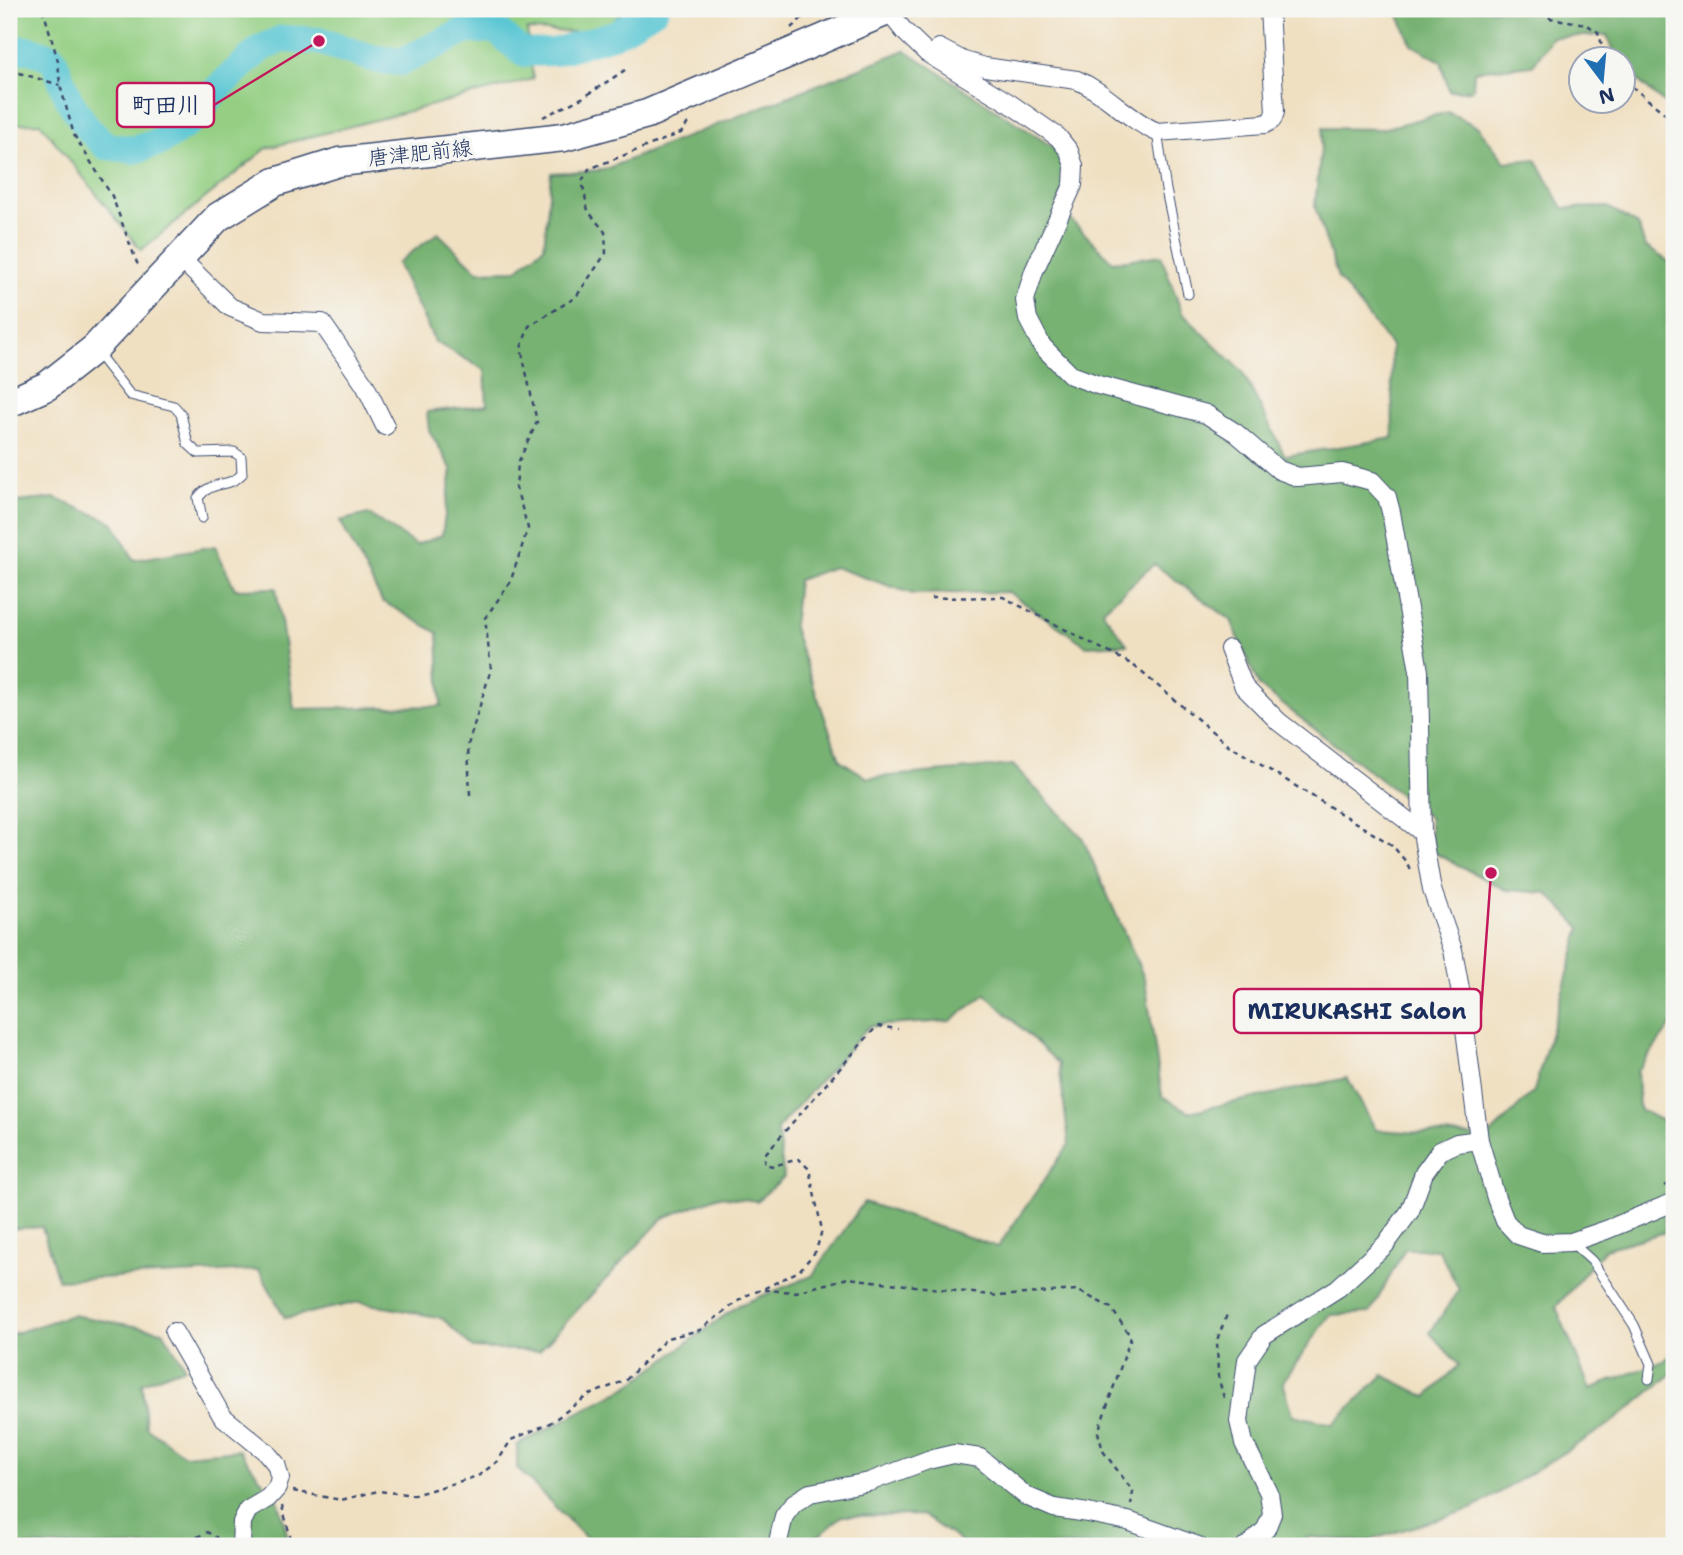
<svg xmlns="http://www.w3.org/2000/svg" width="1683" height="1555" font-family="'Shantell Sans','Klee One',sans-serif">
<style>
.green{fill:#94cf84;stroke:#587f71;stroke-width:2}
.forest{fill:#77b272;stroke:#497068;stroke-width:2;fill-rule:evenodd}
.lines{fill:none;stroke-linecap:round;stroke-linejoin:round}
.river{stroke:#5bc7d4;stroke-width:28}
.service-casing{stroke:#3b4a6d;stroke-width:11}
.minor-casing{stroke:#3b4a6d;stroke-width:20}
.primary-casing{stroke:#3b4a6d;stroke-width:31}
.path{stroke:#3b4a6d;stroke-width:2.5;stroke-dasharray:5 5;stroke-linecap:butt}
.service{stroke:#fff;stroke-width:9}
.minor{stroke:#fff;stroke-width:18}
.primary{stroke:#fff;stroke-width:28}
.labels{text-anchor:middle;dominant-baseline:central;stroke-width:7;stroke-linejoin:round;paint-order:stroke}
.street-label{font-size:21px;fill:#1b2f5e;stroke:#f6f6f2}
.leader{fill:none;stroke:#c2185b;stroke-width:2.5}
.callout-dot{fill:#c2185b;stroke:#f6f6f2;stroke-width:2.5}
.callout{fill:#f6f6f2;stroke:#c2185b;stroke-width:2.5}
.callout-label{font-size:23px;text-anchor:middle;font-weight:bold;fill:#1b2f5e}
</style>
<rect width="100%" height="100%" fill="#f6f6f2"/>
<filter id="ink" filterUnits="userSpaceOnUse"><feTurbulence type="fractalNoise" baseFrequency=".0143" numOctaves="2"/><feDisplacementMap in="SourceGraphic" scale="14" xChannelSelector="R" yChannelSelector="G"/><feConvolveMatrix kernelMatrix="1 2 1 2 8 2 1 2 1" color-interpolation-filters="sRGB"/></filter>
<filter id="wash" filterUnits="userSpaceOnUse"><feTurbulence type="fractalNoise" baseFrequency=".00686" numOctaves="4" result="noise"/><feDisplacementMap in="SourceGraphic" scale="28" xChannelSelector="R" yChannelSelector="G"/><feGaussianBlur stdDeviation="1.57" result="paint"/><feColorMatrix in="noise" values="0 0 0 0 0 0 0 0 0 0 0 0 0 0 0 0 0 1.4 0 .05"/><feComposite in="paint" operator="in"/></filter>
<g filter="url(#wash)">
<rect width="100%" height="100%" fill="#f0e0c2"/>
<polygon class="green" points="9,9 624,9 602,33 527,30 533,79 267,148 141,250 40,123 9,124"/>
<g class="forest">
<polygon points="1396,9 1674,9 1674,101 1666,105 1624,68 1624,60 1617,59 1607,35 1552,37 1533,65 1474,71 1473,90 1449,91 1441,61 1412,45"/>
<path d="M905 50 1059 151 1067 179 1057 206 1113 262 1161 255 1182 313 1242 371 1285 456 1393 438 1391 346 1338 278 1315 207 1323 128 1381 129 1448 112 1478 127 1505 162 1536 159 1563 208 1608 207 1638 225 1645 246 1674 265 1667 323 1674 331V1022L1637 1071 1639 1109 1662 1121 1674 1112V1189L1661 1198 1666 1232 1605 1249 1556 1307 1590 1389 1664 1361 1674 1352V1372L1613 1422 1474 1508 1364 1542 1310 1537 1296 1546H966L962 1542 922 1515 842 1516 813 1540V1546H594L517 1468V1445L629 1386 739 1305 812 1276 864 1202 998 1247 1069 1144 1059 1064 986 994 950 1021 869 1026 777 1129 784 1177 757 1201 719 1196 663 1218 539 1351 473 1348 442 1318 359 1302 285 1318 259 1270 58 1280 42 1227 9 1229V503L54 498 113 522 134 560 215 546 235 589 276 588 294 709 441 706 438 633 382 601 340 521 368 514 416 545 442 535 452 470 429 430 427 412 487 405 485 370 435 342 397 263 438 233 478 271 516 270 544 247 551 173 603 170ZM1154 564 1231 620 1259 686 1429 817 1433 852 1506 890 1547 893 1581 928 1534 1091 1488 1137 1376 1130 1347 1078 1189 1112 1162 1096 1145 980 1082 837 1013 765 868 778 840 760 793 628 798 580 834 567 913 594 1008 592 1087 646 1127 644 1102 611ZM1405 1249H1438L1459 1289 1430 1333 1459 1365 1427 1397 1383 1375 1333 1424 1293 1415 1283 1382 1330 1315 1370 1313Z"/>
<polygon points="72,1315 163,1331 185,1367 142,1383 146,1427 184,1455 239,1450 279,1503 290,1546 9,1546 9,1335"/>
</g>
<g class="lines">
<polyline class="river" points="9,49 31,50 53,58 69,100 87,128 106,146 134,150 160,142 187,124 218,88 260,49 282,39 319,41 375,59 401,62 467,30 496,30 523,53 554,52 615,34 655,9"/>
</g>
</g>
<g filter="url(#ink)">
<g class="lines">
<defs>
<g id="service">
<polyline points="1157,132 1166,190 1188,294"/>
<path d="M95 350 130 395 174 406 181 414 188 444 198 453 234 452 241 457 242 474C228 489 212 479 198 498L202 518"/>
<polyline points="1571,1242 1592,1261 1634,1325 1651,1364 1649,1379"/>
</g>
<g id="minor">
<polyline points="888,11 904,31 927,53 1009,103 1058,137 1069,151 1074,166 1073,185 1034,271 1025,300 1028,319 1042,346 1071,375 1098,385 1206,414 1236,433 1279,470 1298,477 1342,473 1372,481 1387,497 1391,512 1419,671 1422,832 1432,890 1453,950 1460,989 1479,1140 1496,1198 1505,1221 1518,1235 1542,1243 1571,1242 1606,1230 1674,1202"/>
<path d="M939 48 964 61 985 67 1077 80C1107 93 1127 119 1157 132L1265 124 1272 120 1275 112 1269 9"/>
<polyline points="179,257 230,307 263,321 322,323 365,385 385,426"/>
<polyline points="1229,649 1244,687 1279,722 1422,832"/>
<polyline points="174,1332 222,1416 266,1452 276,1464 280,1478 277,1488 268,1498 248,1510 242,1522 241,1546"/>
<polyline points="777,1546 784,1516 794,1503 810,1493 869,1482 928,1460 954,1454 980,1458 1026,1496 1054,1508 1088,1513 1128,1521 1198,1546"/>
<polyline points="1246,1546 1249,1545 1266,1529 1272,1514 1269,1493 1244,1443 1239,1421 1247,1360 1264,1335 1338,1288 1385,1245 1410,1211 1424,1173 1440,1151 1457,1143 1479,1140"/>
</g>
<polyline id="primary" points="9,403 47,386 94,349 218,217 275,182 339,162 564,137 647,114 892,9"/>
</defs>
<use href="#service" class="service-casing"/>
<use href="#minor" class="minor-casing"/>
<use href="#primary" class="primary-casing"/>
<g class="path">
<polyline points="43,9 58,61 60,85 74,135 112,196 137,263 142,267"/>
<polyline points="1543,9 1550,18 1586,24 1598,32 1607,60"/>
<polyline points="791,28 812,9"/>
<polyline points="9,70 60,85"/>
<polyline points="1624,80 1674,121"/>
<polyline points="543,117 584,97 625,70"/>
<polyline points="931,598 1003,597 1133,665 1227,744 1392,845 1407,863 1411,872"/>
<polyline points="470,795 468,745 491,669 485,618 510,583 528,528 516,488 518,463 537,422 521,348 529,326 576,297 606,253 605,232 588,211 582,181 589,169 681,133 688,123 687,119"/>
<polyline points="1665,1186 1674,1181"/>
<polyline points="764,1290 796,1292 848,1278 999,1296 1077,1290 1111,1308 1131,1337 1098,1432 1103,1451 1133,1491 1131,1505"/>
<polyline points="1224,1398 1218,1376 1217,1340 1228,1312"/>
<polyline points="293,1491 341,1500 378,1491 414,1495 478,1476 498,1461 511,1440 550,1423 587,1396 626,1380 667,1338 700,1330 745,1296 761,1290 799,1271 816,1251 822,1230 809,1169 799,1159 773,1166 764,1164 765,1154 877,1026 898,1029"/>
<polyline points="282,1506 291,1539 296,1546"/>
<polyline points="9,1539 13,1543 25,1546"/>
<polyline points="179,1546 207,1532 216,1537 219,1546"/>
</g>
<use href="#service" class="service"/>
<use href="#minor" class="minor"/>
<use href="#primary" class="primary"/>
</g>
</g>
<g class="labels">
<g class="street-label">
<text transform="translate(420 153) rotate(-6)">唐津肥前線</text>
</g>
</g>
<path class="leader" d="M319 41L214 105M1491 873L1481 1011"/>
<g class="callout-dot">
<circle cx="319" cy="41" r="7"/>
<circle cx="1491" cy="873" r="7"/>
</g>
<g class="callout">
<rect x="117" y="83" width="97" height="44" rx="7"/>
<rect x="1234" y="989" width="247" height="44" rx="7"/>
</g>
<g class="callout-label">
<text x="166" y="113">町田川</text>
<text x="1357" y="1019">MIRUKASHI Salon</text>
</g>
<rect width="1683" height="1555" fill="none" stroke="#f6f6f2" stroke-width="35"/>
<g transform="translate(1602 80) rotate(164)"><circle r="33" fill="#f6f6f2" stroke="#9ea6b7" stroke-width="2"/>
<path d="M0-5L12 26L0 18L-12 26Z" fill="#1f6fb2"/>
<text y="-10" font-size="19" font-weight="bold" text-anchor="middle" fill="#1b2f5e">N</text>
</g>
</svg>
